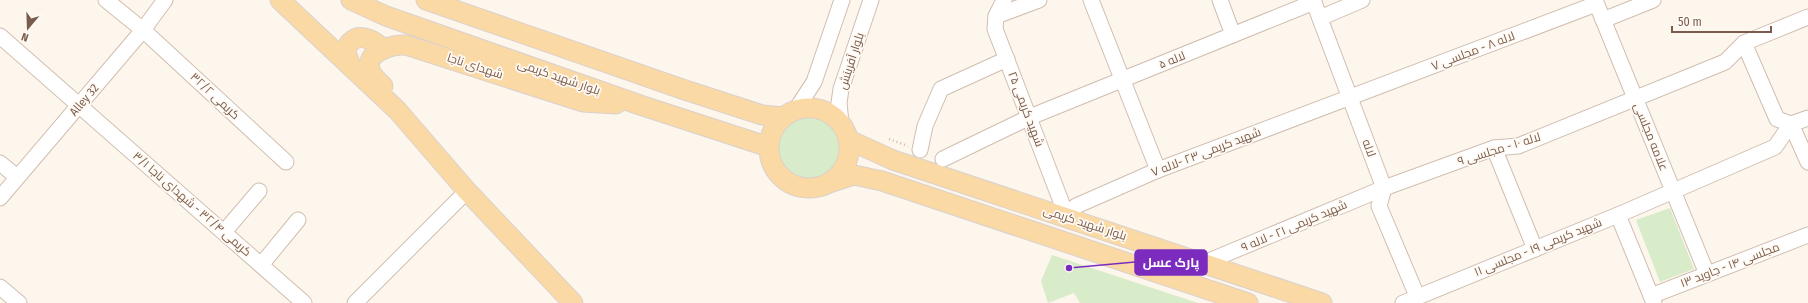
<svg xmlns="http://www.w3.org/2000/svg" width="1808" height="303" font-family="'Fira Sans Condensed',Cairo,sans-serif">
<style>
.green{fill:#d8ecc9}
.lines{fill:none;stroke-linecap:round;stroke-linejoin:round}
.minor-casing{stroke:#d1beb0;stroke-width:17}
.major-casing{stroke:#dad1cd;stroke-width:21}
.path{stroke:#d9b8a5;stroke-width:2.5;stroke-dasharray:1 3;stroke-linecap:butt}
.minor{stroke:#fff;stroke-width:15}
.major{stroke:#fbd9a5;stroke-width:19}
.labels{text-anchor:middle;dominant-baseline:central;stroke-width:3.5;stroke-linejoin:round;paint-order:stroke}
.street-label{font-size:12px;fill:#7a5c4d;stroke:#fffaf3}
.leader{fill:none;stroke:#7b2cbf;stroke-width:1.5}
.callout-dot{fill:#7b2cbf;stroke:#fffaf3;stroke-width:1.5}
.callout{fill:#7b2cbf;stroke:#7b2cbf;stroke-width:1.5}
.callout-label{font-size:13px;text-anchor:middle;font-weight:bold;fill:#fff}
</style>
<rect width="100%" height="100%" fill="#fdf6ec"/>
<g class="green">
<circle cx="809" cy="148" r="31"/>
<polygon points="1670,208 1694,269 1660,282 1636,220"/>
<polygon points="1052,255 1198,303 1080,303 1074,293 1048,303 1041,281"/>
</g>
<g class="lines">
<defs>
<g id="minor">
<polyline points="106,0 143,30 286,162"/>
<polyline points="1004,0 996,16 995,29 1067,217 1076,206 1158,170 1596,4"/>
<polyline points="1091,0 1158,170"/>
<polyline points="1220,0 1233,35"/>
<polyline points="1313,0 1384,188 1379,206 1417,296"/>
<polyline points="1595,0 1707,274"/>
<polyline points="996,16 1039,0"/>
<polyline points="1320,18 1362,0"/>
<polyline points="1603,20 1653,0"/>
<polyline points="0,36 304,303"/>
<polyline points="1744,43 1777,119 1791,124 1808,162"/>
<polyline points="795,111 814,82 842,0"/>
<polyline points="841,123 839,103 841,89 871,0"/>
<polyline points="1494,148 1535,249"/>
<polyline points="920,150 925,126 941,89 1007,59"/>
<polyline points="943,159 1030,117 1314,2"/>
<polyline points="0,163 17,177"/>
<polyline points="0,198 143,30 165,0"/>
<polyline points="1618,215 1654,303"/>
<polyline points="224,232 259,191"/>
<polyline points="1204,263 1384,188 1494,148 1518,146 1725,62 1744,43 1808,17"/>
<polyline points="261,265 298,220"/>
<polyline points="0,287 19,303"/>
<polyline points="1651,296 1808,235"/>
<polyline points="355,303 467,191"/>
<polyline points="1403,303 1618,215 1775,147 1791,124 1808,118"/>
</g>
<g id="major">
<polyline points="280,0 397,110 467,191 573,303"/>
<polyline points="351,0 386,16 640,105 769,147"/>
<polyline points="426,0 685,90 762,115 784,117"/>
<path d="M351 66C350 62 346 55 346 51 346 47 350 42 353 40 363 33 375 42 384 49"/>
<path d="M383 86C379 82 373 77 371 72 362 52 393 44 406 45L583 102 616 104"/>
<circle cx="809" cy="148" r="40"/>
<polyline points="849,140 893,160 1322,303"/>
<polyline points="829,183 854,175 882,181 1248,303"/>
</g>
</defs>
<use href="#minor" class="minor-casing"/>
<use href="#major" class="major-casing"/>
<polyline class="path" points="889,139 908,146"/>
<use href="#minor" class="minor"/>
<use href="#major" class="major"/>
</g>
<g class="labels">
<g class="street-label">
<text transform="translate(1473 51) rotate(-21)">لاله ۸ - مجلسی ۷</text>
<text transform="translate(1172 60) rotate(-22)">لاله ۵</text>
<text transform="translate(851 61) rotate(-72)">بلوار آفرینش</text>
<text transform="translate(475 66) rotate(18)">شهدای ناجا</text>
<text transform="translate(559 77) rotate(19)">بلوار شهید کریمی</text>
<text transform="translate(215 96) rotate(43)">کریمی ۳۲/۲</text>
<text transform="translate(84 100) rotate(-50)">Alley 32</text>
<text transform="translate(1026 109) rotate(69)">شهید کریمی ۲۵</text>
<text transform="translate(1651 137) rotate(68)">علامه مجلسی</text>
<text transform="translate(1369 148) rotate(70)">لاله</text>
<text transform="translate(1499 149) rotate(-17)">لاله ۱۰ - مجلسی ۹</text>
<text transform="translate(1206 152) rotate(-21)">شهید کریمی ۲۳ -لاله ۷</text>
<text transform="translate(192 204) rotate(41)">کریمی ۳۲/۴ - شهدای ناجا ۳/۱</text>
<text transform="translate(1085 223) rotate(18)">بلوار شهید کریمی</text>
<text transform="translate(1294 226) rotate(-23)">شهید کریمی ۲۱ - لاله ۹</text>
<text transform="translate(1538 247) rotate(-22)">شهید کریمی ۱۹ - مجلسی ۱۱</text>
<text transform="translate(1730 265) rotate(-21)">مجلسی ۱۴ - جاوید ۱۳</text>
</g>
</g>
<path class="leader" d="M1069 268L1135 262"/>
<circle class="callout-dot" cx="1069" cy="268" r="4"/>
<rect class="callout" x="1135" y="250" width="72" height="25" rx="4"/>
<g class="callout-label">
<text x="1171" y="267">پارک عسل</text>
</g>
<g transform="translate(28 28) rotate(199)" stroke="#fffaf3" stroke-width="3" paint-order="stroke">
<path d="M0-3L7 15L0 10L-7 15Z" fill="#7a5c4d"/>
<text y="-6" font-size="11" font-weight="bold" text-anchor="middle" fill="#7a5c4d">N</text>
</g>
<path d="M1672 26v6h99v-6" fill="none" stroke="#7a5c4d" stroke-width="2"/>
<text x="1678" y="26" font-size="12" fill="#7a5c4d" stroke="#fffaf3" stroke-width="3" paint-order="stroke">50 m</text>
</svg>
